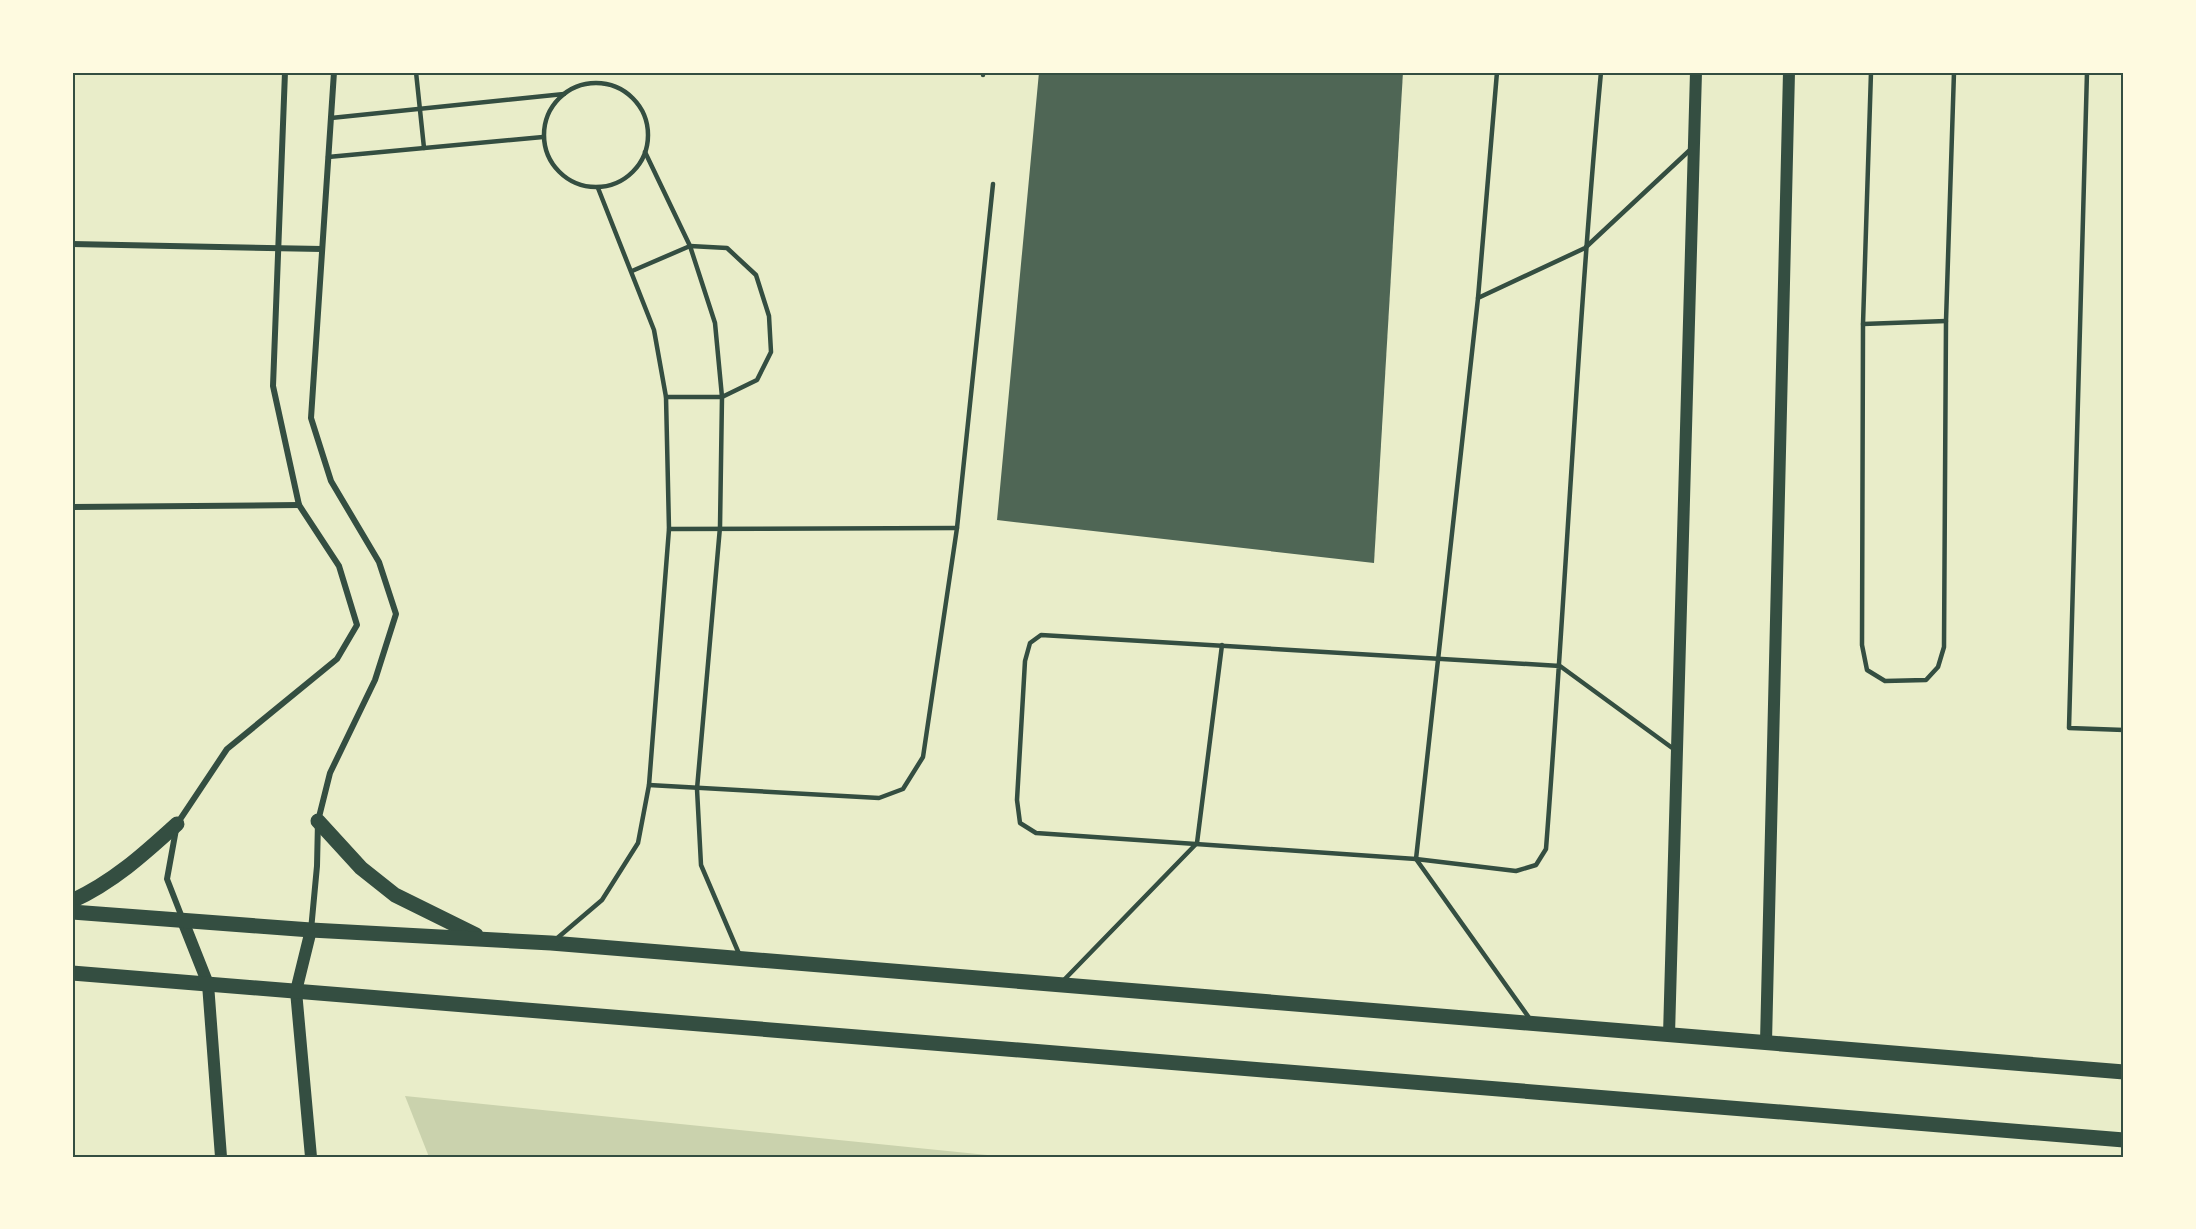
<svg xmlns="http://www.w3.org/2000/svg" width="2196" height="1229" font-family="Helvetica,sans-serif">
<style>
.green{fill:#cad2ad}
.building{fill:#4f6655}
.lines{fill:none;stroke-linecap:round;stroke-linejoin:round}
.service{stroke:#344e41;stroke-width:4.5}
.minor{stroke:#344e41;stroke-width:6}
.secondary{stroke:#344e41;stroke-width:12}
.primary{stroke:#344e41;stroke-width:15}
.neatline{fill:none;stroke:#344e41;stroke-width:2}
</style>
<rect width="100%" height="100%" fill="#e9edc9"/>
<polygon class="green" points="405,1096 1007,1157 429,1157"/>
<polygon class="building" points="1039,72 1403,72 1374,563 997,520"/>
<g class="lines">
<g class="service">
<polyline points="416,72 424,148"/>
<path d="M1601 72C1577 331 1566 590 1546 849L1536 865 1516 871 1416 859 1036 833 1020 823 1017 800 1025 661 1030 643 1041 635 1560 666 1675 750"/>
<polyline points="1871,72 1863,324 1862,645 1867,670 1885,681 1926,680 1938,667 1944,647 1946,321 1954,72"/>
<polyline points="2087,72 2069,728 2124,730"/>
<polyline points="983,75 983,72"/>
<circle cx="596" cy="135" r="52"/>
<polyline points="331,118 564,94"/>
<polyline points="645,152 690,246 715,323 722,397 720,527 697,789 701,865 740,956"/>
<polyline points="328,157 543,137"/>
<polyline points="632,271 690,246 727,248 756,275 769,316 771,352 757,380 722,397 666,397"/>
<polyline points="1478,298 1497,72"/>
<polyline points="1863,324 1946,321"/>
<polyline points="669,529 957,528"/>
<polyline points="649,785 879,798 903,789 923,757 957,528 993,184"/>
<polyline points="555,940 602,900 638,843 649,785 669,529 666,397 654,330 598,188"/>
<polyline points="1062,982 1197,843 1222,645"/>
<polyline points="1530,1019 1416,859 1478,298 1585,248 1691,149"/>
</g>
<g class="minor">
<polyline points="72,244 322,249"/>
<polyline points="72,507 299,505"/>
<polyline points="183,920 167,879 177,824 227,749 337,659 357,625 339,566 299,505 273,386 285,72"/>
<polyline points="311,930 317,866 318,821 330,773 375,680 396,614 379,562 331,481 311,418 334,72"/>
</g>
<g class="secondary">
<polyline points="183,921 208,984 221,1157"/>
<polyline points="1669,1035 1696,72"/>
<polyline points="1766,1042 1789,72"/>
<polyline points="311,1157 296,991 311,930"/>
</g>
<g class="primary">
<polyline points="318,821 361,868 395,895 476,935"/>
<path d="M72 901C113 882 143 855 177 824"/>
<polyline points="72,912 311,930 551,943 2124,1072"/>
<polyline points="72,973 2124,1140"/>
</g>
</g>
<rect width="2196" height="1229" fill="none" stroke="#fefae0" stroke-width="147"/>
<rect x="74" y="74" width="2048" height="1082" class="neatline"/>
</svg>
